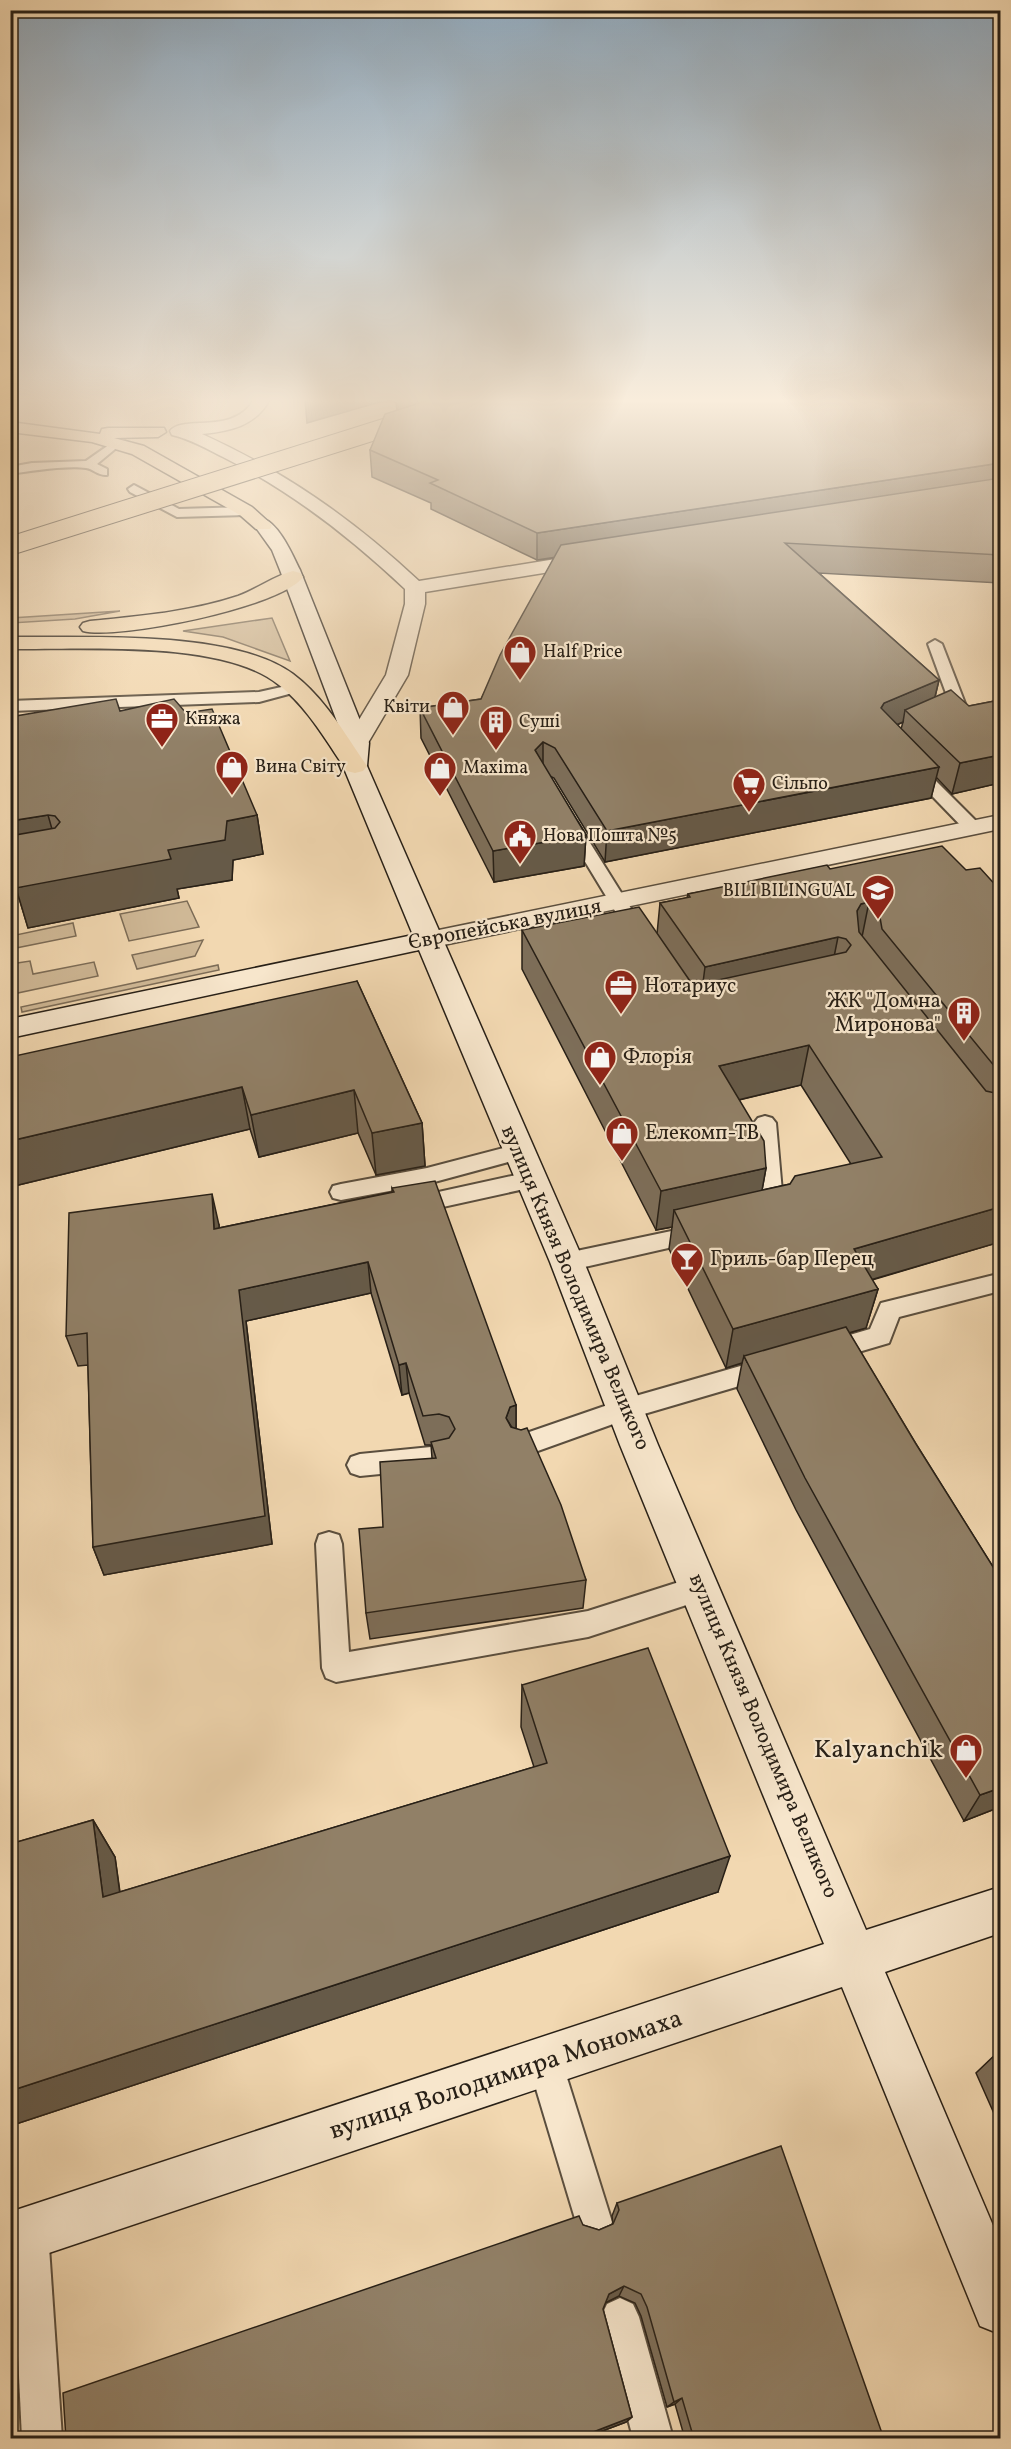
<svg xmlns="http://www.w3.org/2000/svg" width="1011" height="2449" font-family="Vollkorn,serif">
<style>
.green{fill:#d0b997;stroke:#7c6c57;stroke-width:1.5}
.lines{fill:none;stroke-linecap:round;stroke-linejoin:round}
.lane-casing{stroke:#5a4e3e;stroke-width:4}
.street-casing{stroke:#5a4e3e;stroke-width:3}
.secondary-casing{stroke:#282017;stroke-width:3}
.primary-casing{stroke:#282017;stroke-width:3}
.lane{fill:#f7e6cc;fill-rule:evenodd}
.street{fill:#f7e6cc;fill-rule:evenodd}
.secondary{fill:#f7e6cc;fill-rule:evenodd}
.primary{fill:#f2d8b1;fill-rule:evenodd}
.primary-bridge-casing{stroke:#282017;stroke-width:20;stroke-linecap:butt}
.primary-bridge{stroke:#f2d8b1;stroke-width:18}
.wall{fill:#7d6e59;stroke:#282017;stroke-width:1.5;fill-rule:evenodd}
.shaded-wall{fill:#665a48;stroke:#282017;stroke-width:1.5}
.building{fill:#918067;stroke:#282017;stroke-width:1.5}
.labels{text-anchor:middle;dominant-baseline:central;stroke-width:4.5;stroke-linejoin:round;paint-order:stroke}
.far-poi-label{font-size:18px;fill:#282017;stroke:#f7e6cc;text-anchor:start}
.street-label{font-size:21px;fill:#282017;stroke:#f7e6cc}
.poi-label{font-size:21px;fill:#282017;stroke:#f7e6cc;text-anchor:start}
.near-poi-label{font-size:26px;fill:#282017;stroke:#f7e6cc;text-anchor:end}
.near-street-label{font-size:26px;fill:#282017;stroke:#f7e6cc}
</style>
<rect width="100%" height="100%" fill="#f2d8b1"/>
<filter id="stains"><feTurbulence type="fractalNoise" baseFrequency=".00333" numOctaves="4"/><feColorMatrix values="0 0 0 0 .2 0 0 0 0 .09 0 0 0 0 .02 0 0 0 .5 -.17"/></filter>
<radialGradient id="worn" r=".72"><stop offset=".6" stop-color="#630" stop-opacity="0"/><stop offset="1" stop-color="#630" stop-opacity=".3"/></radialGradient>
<g class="green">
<polygon points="120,611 75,619 11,623 11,618"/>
<polygon points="272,618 290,661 223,637 183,631"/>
<polygon points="187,901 199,927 129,941 120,914"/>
<polygon points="73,923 76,936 11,949 11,936"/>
<polygon points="203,940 195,956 137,969 132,955"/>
<polygon points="30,961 33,974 94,962 98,976 13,994 11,964"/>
<polygon points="218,965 219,970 22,1012 21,1007"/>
</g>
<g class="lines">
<defs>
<g id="lane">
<path d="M116 440 120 441V445L97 464 107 469V475C98 476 94 469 86 468 67 465 30 471 10 474V467L32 463 86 461Z"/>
<polygon points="134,485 179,509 246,507 252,511 246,515 177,517 130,492 128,489"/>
<polygon points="935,640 942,644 966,706 963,709 944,717 936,712 950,704 928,644"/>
<polygon points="295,684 300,685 302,688 300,691 259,702 10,711 10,701 259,692"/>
<polygon points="913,762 919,764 979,824 981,828 979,832 967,832 907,770 905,767"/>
<polygon points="569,817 577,822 647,934 645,938 631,938 629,934 561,822"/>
<polygon points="765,1116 772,1118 776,1123 784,1215 781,1221 773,1223 762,1221 759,1215 761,1210 754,1123 758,1118"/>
<polygon points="519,1144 527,1147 530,1152 527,1157 427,1184 341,1200 333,1198 330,1192 333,1186 341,1184 427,1168"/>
<polygon points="530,1172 538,1174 541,1180 538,1186 411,1214 403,1212 400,1206 403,1200 411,1198"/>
<polygon points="700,1225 708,1227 711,1233 708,1239 567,1271 559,1268 555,1262 559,1256 567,1253"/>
<polygon points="998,1274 1000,1275 1000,1291 899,1317 889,1343 828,1361 819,1358 816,1351 819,1344 870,1329 881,1303"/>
<polygon points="768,1358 777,1361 780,1368 777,1375 627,1419 521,1457 512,1454 508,1446 512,1438 625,1399"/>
<polygon points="441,1446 450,1449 454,1457 450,1465 441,1468 360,1476 351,1473 347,1465 351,1457 360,1454"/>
<polygon points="329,1532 339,1535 342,1544 349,1652 588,1611 701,1575 711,1579 715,1588 711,1597 588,1637 336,1682 326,1678 322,1668 316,1544 319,1535"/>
<polygon points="545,2045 557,2050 562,2062 612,2222 607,2235 594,2240 581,2235 576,2222 528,2062 533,2050"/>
<polygon points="30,2214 43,2219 48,2232 62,2438 22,2438 12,2232 17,2219"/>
<polygon points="620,2298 633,2304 639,2317 673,2438 633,2438 601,2317 607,2304"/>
</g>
<g id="street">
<path d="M254 399H270C256 426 230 431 202 434 287 473 351 518 419 581L593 553 600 555 603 559 600 563 593 565 425 592V604L408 675 365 748 357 750 349 748 345 743 386 675 405 604V589C350 537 291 491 223 457 207 449 190 439 172 435L170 431C183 414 234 436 254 399Z"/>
<polygon points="1000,815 1000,829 429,948 419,946 415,940 419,934 429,932"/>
</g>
<path id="secondary" d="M263 519C279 523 293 556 300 570L369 743 367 766 584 1262 658 1445 866 1930 1000 1887V1933L885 1972 1000 2242V2334L980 2326 842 1987 10 2266V2212L824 1944 620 1445 550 1262 419 950 10 1038V1019L413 935 343 766 345 743 280 570 272 550 254 525 256 521Z"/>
<g id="primary">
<polygon points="10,422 100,434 102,429 108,428 164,428 166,432 158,437 114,438 144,446 252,507 272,525 270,529 256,529 240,515 132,454 92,442 10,432"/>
<path d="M293 571 300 573 303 577C282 607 117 640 83 631L80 627 83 623 90 621C139 616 190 612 238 596 257 589 274 576 293 571Z"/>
<path d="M10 637C85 638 232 629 293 674 324 697 345 734 367 766L363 771 355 773 347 771C326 741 308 708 279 685 223 639 81 650 10 649Z"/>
</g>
</defs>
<use href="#lane" class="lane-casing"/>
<use href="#street" class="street-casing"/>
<use href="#secondary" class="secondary-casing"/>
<use href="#primary" class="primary-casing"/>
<use href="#lane" class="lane"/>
<use href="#street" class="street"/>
<use href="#secondary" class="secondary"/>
<use href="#primary" class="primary"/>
<defs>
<polyline id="primary-bridge" points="10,546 476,399"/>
</defs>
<use href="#primary-bridge" class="primary-bridge-casing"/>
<use href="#primary-bridge" class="primary-bridge"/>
</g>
<g class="wall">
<path d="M396 399H1000V583L819 573 939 680 935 697 969 706 1000 700V783L952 794 936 777 931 798 605 862 554 778 550 776 586 835 584 866 494 882 421 738 420 708 481 699 554 558 537 560 431 509V503L372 477 370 450 397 410ZM903 722 901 729 897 725Z"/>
<polygon points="120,711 257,815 263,854 233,860 232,880 177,889 179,898 28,928 16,888 10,860"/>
<path d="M1000 868V1242L872 1280 878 1289 866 1328 849 1333 916 1444 1000 1578V1807L964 1821 796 1510 737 1389 742 1363 726 1368 669 1249 672 1227 656 1230 522 969V930L657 934 660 903 687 898 688 894 830 869 966 870 996 885ZM801 1085 851 1164 790 1184 762 1190 766 1168 739 1100Z"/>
<polygon points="357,981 422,1123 425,1166 376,1175 358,1133 259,1157 250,1129 10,1187"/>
<polygon points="392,1188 516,1405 516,1428 586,1580 583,1608 370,1639 366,1613 383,1527 432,1458 431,1445 425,1445 409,1393 402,1395 371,1293 246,1321 272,1544 104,1575 93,1547 88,1365 78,1366 66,1336 219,1225 219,1228 392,1192"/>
<polygon points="522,1685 718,1892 10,2126 10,1844 93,1820 115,1857 120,1892 534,1767 521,1727"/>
<polygon points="1000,2050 1000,2127 976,2073"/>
<polygon points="617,2203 884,2439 685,2439 675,2404 667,2407 641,2316 635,2303 619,2296 605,2303 603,2309 632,2417 626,2422 581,2439 66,2439 583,2225 599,2230 613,2224 612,2216"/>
</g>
<g class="shaded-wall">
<polygon points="305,399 390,399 307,423"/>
<polygon points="396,399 438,399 397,412"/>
<polygon points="1000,463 1000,489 537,560 537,533"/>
<polygon points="939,680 932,709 905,710 903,722 878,733 881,708 884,703"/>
<polygon points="543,742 543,772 535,750"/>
<polygon points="1000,755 1000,783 952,794 960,763"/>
<polygon points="939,767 931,798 605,862 607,831"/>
<polygon points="48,815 59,854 10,858 10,821"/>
<polygon points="257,815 263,854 233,860 232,880 177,889 179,898 28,928 16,888 168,850 227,821"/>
<polygon points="586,835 584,866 494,882 493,851"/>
<polygon points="869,902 861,942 851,945 857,911 861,904"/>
<polygon points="838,937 830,977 700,1006 705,967"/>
<polygon points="809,1045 801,1085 713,1106 719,1066"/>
<polygon points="1000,1073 1000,1110 987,1113"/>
<polygon points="242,1087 250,1129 10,1187 10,1141"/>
<polygon points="354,1090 358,1133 259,1157 251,1115"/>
<polygon points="422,1123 425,1166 376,1175 372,1133"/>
<polygon points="766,1168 759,1207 674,1210 672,1227 656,1230 661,1191"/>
<polygon points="212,1194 219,1225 221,1260 214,1229"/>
<polygon points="1000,1207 1000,1242 843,1288 854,1249"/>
<polygon points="368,1262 371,1293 246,1321 272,1544 104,1575 93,1547 239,1290"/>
<polygon points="878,1289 866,1328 747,1362 744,1356 742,1363 726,1368 733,1329"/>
<polygon points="406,1363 409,1393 402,1395 399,1365"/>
<polygon points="516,1405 516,1434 506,1418 510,1407"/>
<polygon points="1000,1788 1000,1807 964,1821 980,1795"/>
<polygon points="93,1820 115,1857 125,1932 103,1897"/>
<polygon points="730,1856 718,1892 10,2126 10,2091"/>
<polygon points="624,2286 619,2296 605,2303 609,2294"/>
<polygon points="682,2398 675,2404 667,2407 674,2402"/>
<polygon points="632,2417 626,2422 581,2439 575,2439"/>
</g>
<g class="building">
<polygon points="432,399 1000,399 1000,463 537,533 430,483 438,480 370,450 385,414"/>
<polygon points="1000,478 1000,555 785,543 939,680 884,703 881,708 939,767 607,831 555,748 543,742 535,750 586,835 493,851 420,708 481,699 500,655 561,545"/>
<polygon points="951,690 969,706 1000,700 1000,755 960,763 905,710"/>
<polygon points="116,699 120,711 174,699 186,713 212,709 257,815 227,821 225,840 168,850 171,859 16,888 10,860 10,836 55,828 60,822 55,816 48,815 10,821 10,717"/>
<polygon points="942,846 966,870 980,868 1000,890 1000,1073 882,929 878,906 869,902 861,904 857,911 859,932 986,1091 995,1093 1000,1092 1000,1207 854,1249 878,1289 733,1329 674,1210 790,1184 795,1176 882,1157 809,1045 719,1066 764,1141 766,1168 661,1191 522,930 639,907 690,981 700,984 846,952 851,945 846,939 838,937 705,967 660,903 690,897 688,894 827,865 830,869"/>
<polygon points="357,981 422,1123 372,1133 354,1090 251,1115 242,1087 10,1141 10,1057"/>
<polygon points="435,1181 516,1405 510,1407 506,1418 511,1427 521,1430 527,1428 561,1505 586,1580 366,1613 359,1529 383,1527 380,1462 436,1458 431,1442 449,1438 455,1429 449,1417 439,1414 423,1416 406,1363 399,1365 368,1262 239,1290 265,1516 93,1547 87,1333 66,1336 69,1213 212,1194 214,1229 394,1192 392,1188"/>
<polygon points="846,1327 916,1444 1000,1578 1000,1788 980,1795 805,1478 744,1356"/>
<polygon points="648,1648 730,1856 10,2091 10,1844 93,1820 103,1897 547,1763 522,1685"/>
<polygon points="781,2146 884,2439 694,2439 682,2398 674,2402 647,2307 641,2294 624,2286 609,2294 603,2309 632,2417 575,2439 66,2439 63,2393 579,2216 583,2225 599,2230 613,2224 619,2210 617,2203"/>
</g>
<linearGradient id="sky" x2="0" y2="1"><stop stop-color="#90a9bd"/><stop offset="0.54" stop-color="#f9eddc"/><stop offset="1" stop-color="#f9eddc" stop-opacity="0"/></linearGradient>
<rect width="1011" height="742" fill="url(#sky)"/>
<defs>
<symbol id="shop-pin" viewBox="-11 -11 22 30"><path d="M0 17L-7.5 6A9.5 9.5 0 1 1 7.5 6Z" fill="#8f2418" stroke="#f7e6cc"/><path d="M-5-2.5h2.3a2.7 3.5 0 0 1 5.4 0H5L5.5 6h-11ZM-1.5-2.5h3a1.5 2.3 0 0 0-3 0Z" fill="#fff"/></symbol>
<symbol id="office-pin" viewBox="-11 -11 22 30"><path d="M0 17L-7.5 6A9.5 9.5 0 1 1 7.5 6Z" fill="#8f2418" stroke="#f7e6cc"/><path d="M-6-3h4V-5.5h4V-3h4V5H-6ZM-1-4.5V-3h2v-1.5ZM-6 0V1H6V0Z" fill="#fff"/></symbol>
<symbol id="building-pin" viewBox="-11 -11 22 30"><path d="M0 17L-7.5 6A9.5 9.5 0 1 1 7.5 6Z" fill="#8f2418" stroke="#f7e6cc"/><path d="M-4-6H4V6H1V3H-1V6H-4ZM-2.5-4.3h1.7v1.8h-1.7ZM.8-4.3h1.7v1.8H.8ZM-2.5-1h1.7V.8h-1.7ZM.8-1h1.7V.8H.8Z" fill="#fff"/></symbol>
<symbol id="supermarket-pin" viewBox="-11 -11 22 30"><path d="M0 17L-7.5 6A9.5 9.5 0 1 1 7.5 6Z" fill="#8f2418" stroke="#f7e6cc"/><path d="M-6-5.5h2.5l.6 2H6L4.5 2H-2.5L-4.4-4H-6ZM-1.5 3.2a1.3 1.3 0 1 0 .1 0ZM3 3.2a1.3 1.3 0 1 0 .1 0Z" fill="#fff"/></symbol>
<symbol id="civic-pin" viewBox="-11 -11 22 30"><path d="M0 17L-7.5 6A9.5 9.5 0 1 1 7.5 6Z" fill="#8f2418" stroke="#f7e6cc"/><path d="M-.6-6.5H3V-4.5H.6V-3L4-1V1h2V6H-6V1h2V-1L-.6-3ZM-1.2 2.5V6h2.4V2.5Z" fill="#fff"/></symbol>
<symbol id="school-pin" viewBox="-11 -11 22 30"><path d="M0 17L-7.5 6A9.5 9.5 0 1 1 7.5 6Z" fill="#8f2418" stroke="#f7e6cc"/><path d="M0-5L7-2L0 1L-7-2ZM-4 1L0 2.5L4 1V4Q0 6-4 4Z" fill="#fff"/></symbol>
<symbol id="bar-pin" viewBox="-11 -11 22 30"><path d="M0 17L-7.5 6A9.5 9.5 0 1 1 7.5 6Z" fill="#8f2418" stroke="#f7e6cc"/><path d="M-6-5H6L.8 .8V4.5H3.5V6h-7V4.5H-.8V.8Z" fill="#fff"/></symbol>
</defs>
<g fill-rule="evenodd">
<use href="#shop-pin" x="501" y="633" width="38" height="52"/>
<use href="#shop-pin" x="434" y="688" width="38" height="52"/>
<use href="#office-pin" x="143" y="700" width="38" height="52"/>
<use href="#building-pin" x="477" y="703" width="38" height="52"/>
<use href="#shop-pin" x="213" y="748" width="38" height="52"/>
<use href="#shop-pin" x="421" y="749" width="38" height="52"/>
<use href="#supermarket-pin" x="730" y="765" width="38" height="52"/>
<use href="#civic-pin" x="501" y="817" width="38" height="52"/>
<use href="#school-pin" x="859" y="872" width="38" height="52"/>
<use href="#office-pin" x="602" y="967" width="38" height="52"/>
<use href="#building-pin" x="945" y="994" width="38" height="52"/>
<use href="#shop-pin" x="581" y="1038" width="38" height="52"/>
<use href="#shop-pin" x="603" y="1114" width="38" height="52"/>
<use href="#bar-pin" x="668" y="1240" width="38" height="52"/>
<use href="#shop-pin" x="947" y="1731" width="38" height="52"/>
</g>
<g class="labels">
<g class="far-poi-label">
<text x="543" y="652">Half Price</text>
<text x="430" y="707" text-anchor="end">Квіти</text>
<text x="185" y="719">Княжа</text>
<text x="519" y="722">Суші</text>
<text x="255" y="767">Вина Світу</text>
<text x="463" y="768">Maxima</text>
<text x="772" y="784">Сільпо</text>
<text x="543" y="836">Нова Пошта №5</text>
<text x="855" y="891" text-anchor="end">BILI BILINGUAL</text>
</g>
<g class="street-label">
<text transform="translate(505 925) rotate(-11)">Європейська вулиця</text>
<text transform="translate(575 1288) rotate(67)">вулиця Князя Володимира Великого</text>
<text transform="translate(763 1736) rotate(67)">вулиця Князя Володимира Великого</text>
</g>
<g class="poi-label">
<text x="644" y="986">Нотариус</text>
<text x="941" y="1001" text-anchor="end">ЖК "Дом на<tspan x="941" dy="24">Миронова"</tspan></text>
<text x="623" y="1057">Флорія</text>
<text x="645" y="1133">Елекомп-ТВ</text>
<text x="710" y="1259">Гриль-бар Перец</text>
</g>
<g class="near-poi-label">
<text x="943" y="1750">Kalyanchik</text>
</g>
<g class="near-street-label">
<text transform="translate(506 2075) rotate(-18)">вулиця Володимира Мономаха</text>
</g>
</g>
<rect width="1011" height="2449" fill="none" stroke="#f2d8b1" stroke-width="36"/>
<rect x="12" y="12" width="987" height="2425" fill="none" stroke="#282017" stroke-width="3"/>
<rect x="18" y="18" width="975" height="2413" fill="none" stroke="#282017" stroke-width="1.5"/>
<rect width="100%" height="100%" filter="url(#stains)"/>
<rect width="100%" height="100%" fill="url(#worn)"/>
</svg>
